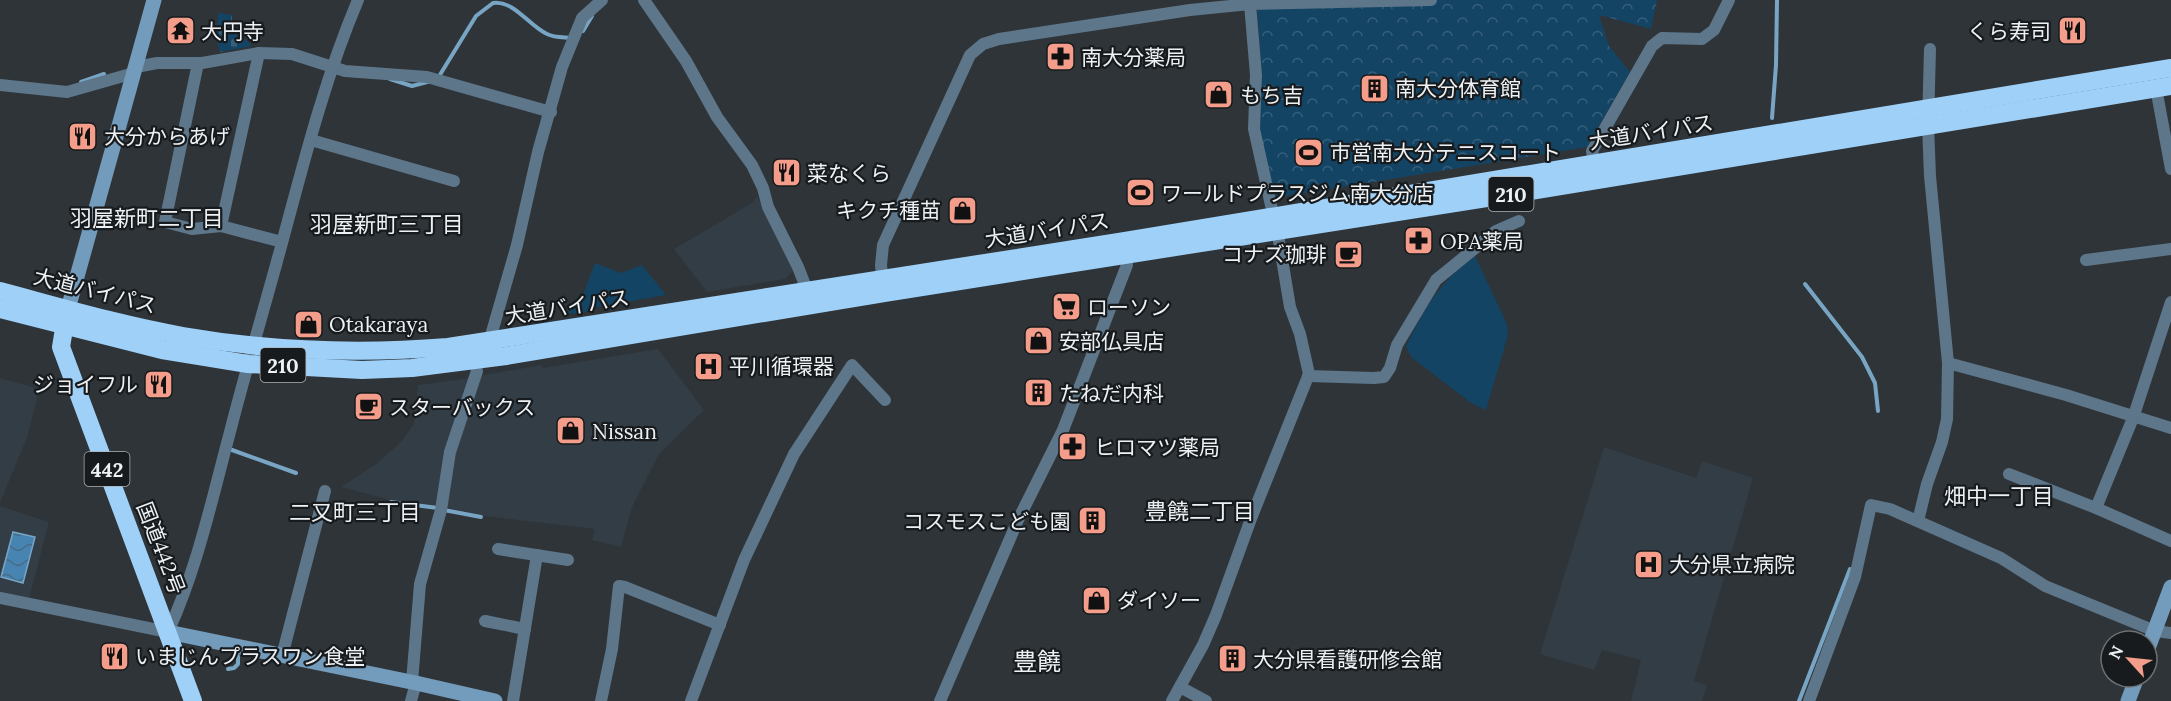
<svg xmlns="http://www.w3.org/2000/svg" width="2171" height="701" font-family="Lora,'Noto Sans JP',serif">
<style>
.built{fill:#323d46}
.green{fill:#144464}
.cemetery{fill:url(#cemetery-stones)}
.park{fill:url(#park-crowns)}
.water{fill:url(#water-waves);stroke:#79a5c5;stroke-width:1.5}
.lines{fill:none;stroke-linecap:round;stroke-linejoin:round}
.stream{stroke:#79a5c5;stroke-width:4}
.street{stroke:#5d768a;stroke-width:12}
.secondary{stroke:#739bbb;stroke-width:15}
.highway{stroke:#9fd0f8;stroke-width:18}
.labels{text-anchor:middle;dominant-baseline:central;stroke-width:4.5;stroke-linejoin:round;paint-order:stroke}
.shield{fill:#181b1d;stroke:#adb1b4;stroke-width:1.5}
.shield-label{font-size:20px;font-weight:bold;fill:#edf1f4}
.poi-label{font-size:21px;fill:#edf1f4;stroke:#181b1d;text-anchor:start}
.street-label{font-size:21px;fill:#edf1f4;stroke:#181b1d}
.neighbourhood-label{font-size:22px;fill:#edf1f4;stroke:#181b1d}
.quarter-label{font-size:24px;fill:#edf1f4;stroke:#181b1d}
</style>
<defs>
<pattern id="cemetery-stones" width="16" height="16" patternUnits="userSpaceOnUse" patternTransform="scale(1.5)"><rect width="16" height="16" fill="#144464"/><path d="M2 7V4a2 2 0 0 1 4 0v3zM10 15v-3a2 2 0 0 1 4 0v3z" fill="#365f7b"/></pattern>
<pattern id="park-crowns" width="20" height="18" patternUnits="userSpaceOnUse" patternTransform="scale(1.5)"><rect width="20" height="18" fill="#144464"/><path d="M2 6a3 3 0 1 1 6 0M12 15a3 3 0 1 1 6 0" fill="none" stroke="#365f7b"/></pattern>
<pattern id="water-waves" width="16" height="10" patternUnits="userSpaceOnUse" patternTransform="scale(1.5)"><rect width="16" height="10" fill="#4784b1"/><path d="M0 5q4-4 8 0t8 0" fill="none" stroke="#476c87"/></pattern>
</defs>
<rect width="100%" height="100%" fill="#2e3438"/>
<g class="built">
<polygon points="757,196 794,270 785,279 707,292 674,249 752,203"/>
<polygon points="658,349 704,410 659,454 632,507 621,547 592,540 595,529 485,516 444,507 453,452 478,376 542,365 543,368"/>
<polygon points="0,378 39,389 28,435 0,503"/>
<polygon points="472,378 439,506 390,500 341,487 376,464 401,442 414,424 418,385"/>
<polygon points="1604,447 1696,478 1702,461 1753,478 1694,681 1707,685 1702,701 1631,701 1641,660 1602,650 1594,670 1540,654"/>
<polygon points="0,506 49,522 29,599 0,593"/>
</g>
<g class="green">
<path d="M1475 256 1507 324 1508 335 1486 410 1471 403 1411 357 1406 346C1426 306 1439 283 1475 256Z"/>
<polygon points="595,263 621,273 642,265 666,295 592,308 590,311 568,314 570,309 581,300"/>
</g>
<polygon class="cemetery" points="218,13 232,15 232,32 242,36 252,46 220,52 216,37"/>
<polygon class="park" points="1256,0 1657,0 1651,29 1599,15 1609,46 1630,72 1587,147 1275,198 1259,128 1262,75"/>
<polygon class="water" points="13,532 35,537 23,583 1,577"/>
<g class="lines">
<g class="stream">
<polyline points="583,31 592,16 590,16"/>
<path d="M438 78 476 16 493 3C514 0 529 26 547 34 555 38 564 37 572 38"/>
<polyline points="390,79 412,86 431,81"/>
<polyline points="81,82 104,74"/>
<polyline points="1772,118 1776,65 1777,0"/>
<polyline points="1805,284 1862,357 1875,383 1878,411"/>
<polyline points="232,450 296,473"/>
<polyline points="391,502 438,508"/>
<polyline points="444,510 481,517"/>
<polyline points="228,669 234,668 238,664 238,656"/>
<polyline points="1799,701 1850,569"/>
</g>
<g class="street">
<polyline points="644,0 686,61 717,117 752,165 763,188 768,207 798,267 807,290 811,295"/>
<polyline points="1250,4 1431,0"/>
<polyline points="198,63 165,222 192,229 221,226 282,242"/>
<polyline points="136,67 157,63 202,63 259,53 292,54 345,71 427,77 551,112"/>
<polyline points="0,85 67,92 134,73"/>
<polyline points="2156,88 2171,169"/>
<polyline points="311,140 454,181"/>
<polyline points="1594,164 1592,151 1652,46 1662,38 1702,39 1714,30 1729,0"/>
<polyline points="221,226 259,53"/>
<polyline points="2086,260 2171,249"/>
<polyline points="883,284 881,265 883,245 970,55 983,44 999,39 1190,10 1250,4 1256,75 1254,129 1279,241 1290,307 1300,334 1309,374 1252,516 1216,615 1203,645 1172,701"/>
<polyline points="496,344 493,341 492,332 517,245 538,152 562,67 582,18 602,0"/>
<polyline points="1948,363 2066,395 2171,428"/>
<polyline points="1308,376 1374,378 1384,377 1390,368 1397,345 1436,280 1496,231 1519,221"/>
<polyline points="2009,474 2096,508 2171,541"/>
<polyline points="2096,508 2133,418 2171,302"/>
<polyline points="1918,521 1927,484 1942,442 1947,419 1948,363 1930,176 1928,125 1930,49"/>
<polyline points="498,549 568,560"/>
<path d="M0 598 168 632C197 569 212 499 230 432 246 369 265 306 282 243 304 161 325 78 358 0"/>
<polyline points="485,621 525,629"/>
<polyline points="282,656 325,491"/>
<polyline points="412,682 420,584 441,510 450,452 477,371 473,354"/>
<polyline points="1180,687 1206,701"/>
<polyline points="411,701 416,683"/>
<polyline points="513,701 537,555"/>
<polyline points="601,701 612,649 619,586 625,587 720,625"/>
<polyline points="691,701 744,560 794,454 852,365 885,400"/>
<polyline points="940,701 1018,520 1063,430 1127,265 1126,249"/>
<polyline points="1809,701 1855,577 1871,505 1890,509 2001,558 2045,586 2155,631 2171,633"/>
</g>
<g class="secondary">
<polyline points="68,309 154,0"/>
<polyline points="168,632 416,683 495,701"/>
<polyline points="2147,651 2171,587"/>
<polyline points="2128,701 2137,677"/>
</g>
<g class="highway">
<path d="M0 291C60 307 121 325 183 336 270 351 360 354 448 347L1125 241 2171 68"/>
<polyline points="0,309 162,350 248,364 362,370 412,368 506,356 884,293 1512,194 2171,86"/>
<polyline points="66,317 61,347 193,701"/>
</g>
</g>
<defs>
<symbol id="temple-square" viewBox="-11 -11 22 22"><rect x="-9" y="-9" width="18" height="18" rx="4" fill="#f49d8b" stroke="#181b1d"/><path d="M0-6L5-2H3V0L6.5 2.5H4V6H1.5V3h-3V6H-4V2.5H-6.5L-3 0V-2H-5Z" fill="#111"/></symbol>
<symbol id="restaurant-square" viewBox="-11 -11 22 22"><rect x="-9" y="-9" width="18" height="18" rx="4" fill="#f49d8b" stroke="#181b1d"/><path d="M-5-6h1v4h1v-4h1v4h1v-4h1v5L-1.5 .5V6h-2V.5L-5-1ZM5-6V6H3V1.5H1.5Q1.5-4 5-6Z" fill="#111"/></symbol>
<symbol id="pharmacy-square" viewBox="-11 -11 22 22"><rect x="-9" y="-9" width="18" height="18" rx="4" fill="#f49d8b" stroke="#181b1d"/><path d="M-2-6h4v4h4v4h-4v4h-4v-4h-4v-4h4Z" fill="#111"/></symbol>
<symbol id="building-square" viewBox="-11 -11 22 22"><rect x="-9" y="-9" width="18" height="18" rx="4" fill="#f49d8b" stroke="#181b1d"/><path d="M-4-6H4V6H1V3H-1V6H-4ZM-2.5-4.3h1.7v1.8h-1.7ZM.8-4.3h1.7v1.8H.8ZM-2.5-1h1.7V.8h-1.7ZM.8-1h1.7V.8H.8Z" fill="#111"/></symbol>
<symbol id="shop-square" viewBox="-11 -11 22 22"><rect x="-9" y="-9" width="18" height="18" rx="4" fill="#f49d8b" stroke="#181b1d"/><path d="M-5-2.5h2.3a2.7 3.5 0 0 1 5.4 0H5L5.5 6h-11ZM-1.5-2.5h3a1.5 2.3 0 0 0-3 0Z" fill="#111"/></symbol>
<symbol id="stadium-square" viewBox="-11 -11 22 22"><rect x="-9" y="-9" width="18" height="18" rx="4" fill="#f49d8b" stroke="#181b1d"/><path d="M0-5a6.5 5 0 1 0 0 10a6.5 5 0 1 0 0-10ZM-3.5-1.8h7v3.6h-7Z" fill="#111"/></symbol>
<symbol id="cafe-square" viewBox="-11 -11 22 22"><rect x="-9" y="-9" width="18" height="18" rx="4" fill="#f49d8b" stroke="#181b1d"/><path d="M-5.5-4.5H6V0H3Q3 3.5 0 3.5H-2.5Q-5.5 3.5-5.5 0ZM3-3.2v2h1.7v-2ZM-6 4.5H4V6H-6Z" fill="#111"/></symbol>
<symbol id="supermarket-square" viewBox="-11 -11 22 22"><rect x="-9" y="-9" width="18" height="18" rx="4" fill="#f49d8b" stroke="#181b1d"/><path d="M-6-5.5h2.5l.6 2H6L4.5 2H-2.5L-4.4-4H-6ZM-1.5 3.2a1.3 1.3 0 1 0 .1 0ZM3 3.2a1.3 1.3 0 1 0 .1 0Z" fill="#111"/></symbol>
<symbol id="hospital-square" viewBox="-11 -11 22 22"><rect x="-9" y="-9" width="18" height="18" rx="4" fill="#f49d8b" stroke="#181b1d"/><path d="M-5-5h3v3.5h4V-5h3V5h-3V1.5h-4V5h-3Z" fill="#111"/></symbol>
</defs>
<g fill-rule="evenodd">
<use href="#temple-square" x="164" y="14" width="33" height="33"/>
<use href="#restaurant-square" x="2056" y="14" width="33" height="33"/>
<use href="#pharmacy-square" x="1044" y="40" width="33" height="33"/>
<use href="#building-square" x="1358" y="72" width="33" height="33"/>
<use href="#shop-square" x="1202" y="78" width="33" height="33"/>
<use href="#restaurant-square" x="66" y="120" width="33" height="33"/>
<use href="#stadium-square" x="1292" y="136" width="33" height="33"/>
<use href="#restaurant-square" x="770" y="156" width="33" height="33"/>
<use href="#stadium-square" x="1124" y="176" width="33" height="33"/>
<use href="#shop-square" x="946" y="194" width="33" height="33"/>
<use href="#pharmacy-square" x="1402" y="224" width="33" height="33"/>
<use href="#cafe-square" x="1332" y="238" width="33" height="33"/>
<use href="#supermarket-square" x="1050" y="290" width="33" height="33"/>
<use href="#shop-square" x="292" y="308" width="33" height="33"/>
<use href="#shop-square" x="1022" y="324" width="33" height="33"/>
<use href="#hospital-square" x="692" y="350" width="33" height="33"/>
<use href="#restaurant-square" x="142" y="368" width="33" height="33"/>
<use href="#building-square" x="1022" y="376" width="33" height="33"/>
<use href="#cafe-square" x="352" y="390" width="33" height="33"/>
<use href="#shop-square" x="554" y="414" width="33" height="33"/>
<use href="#pharmacy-square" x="1056" y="430" width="33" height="33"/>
<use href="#building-square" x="1076" y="504" width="33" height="33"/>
<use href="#hospital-square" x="1632" y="548" width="33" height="33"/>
<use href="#shop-square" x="1080" y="584" width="33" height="33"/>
<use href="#restaurant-square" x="98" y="640" width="33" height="33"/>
<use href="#building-square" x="1216" y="642" width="33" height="33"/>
</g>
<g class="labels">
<g class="shield">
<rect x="1488.5" y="177" width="45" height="34" rx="4.5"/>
<rect x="260.5" y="348" width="45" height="34" rx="4.5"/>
<rect x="84.5" y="452" width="45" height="34" rx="4.5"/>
</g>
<g class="shield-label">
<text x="1511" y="194">210</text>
<text x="283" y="365">210</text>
<text x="107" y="469">442</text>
</g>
<g class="poi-label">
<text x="201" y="31">大円寺</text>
<text x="2051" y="31" text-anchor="end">くら寿司</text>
<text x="1081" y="57">南大分薬局</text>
<text x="1395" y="88">南大分体育館</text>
<text x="1240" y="95">もち吉</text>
<text x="104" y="136">大分からあげ</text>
<text x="1330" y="152">市営南大分テニスコート</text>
<text x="807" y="173">菜なくら</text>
<text x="1161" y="193">ワールドプラスジム南大分店</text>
<text x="941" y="210" text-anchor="end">キクチ種苗</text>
<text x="1440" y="241">OPA薬局</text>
<text x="1327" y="254" text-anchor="end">コナズ珈琲</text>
<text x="1087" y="307">ローソン</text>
<text x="329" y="324">Otakaraya</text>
<text x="1059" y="341">安部仏具店</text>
<text x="729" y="366">平川循環器</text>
<text x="138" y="384" text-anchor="end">ジョイフル</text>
<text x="1059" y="393">たねだ内科</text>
<text x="389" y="407">スターバックス</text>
<text x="592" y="431">Nissan</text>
<text x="1094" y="447">ヒロマツ薬局</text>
<text x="1071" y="521" text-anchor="end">コスモスこども園</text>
<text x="1669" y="564">大分県立病院</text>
<text x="1117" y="600">ダイソー</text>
<text x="135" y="656">いまじんプラスワン食堂</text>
<text x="1253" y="659">大分県看護研修会館</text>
</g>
<g class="street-label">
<text transform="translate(1651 132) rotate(-9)">大道バイパス</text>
<text transform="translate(1047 230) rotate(-9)">大道バイパス</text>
<text transform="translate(95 291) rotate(14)">大道バイパス</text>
<text transform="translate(567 307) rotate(-9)">大道バイパス</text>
<text transform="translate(161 548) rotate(69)">国道442号</text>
</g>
<g class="neighbourhood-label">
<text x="147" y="218">羽屋新町二丁目</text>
<text x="387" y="224">羽屋新町三丁目</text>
<text x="1999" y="496">畑中一丁目</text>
<text x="1200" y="511">豊饒二丁目</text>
<text x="355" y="512">二又町三丁目</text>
</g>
<g class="quarter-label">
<text x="1037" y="661">豊饒</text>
</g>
</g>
<g transform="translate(2129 659) rotate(297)"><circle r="28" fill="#181b1d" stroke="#6d7173" stroke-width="1.5"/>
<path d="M0-4.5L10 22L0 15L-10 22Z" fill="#f49d8b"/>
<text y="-9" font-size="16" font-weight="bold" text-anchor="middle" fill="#edf1f4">N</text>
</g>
</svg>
